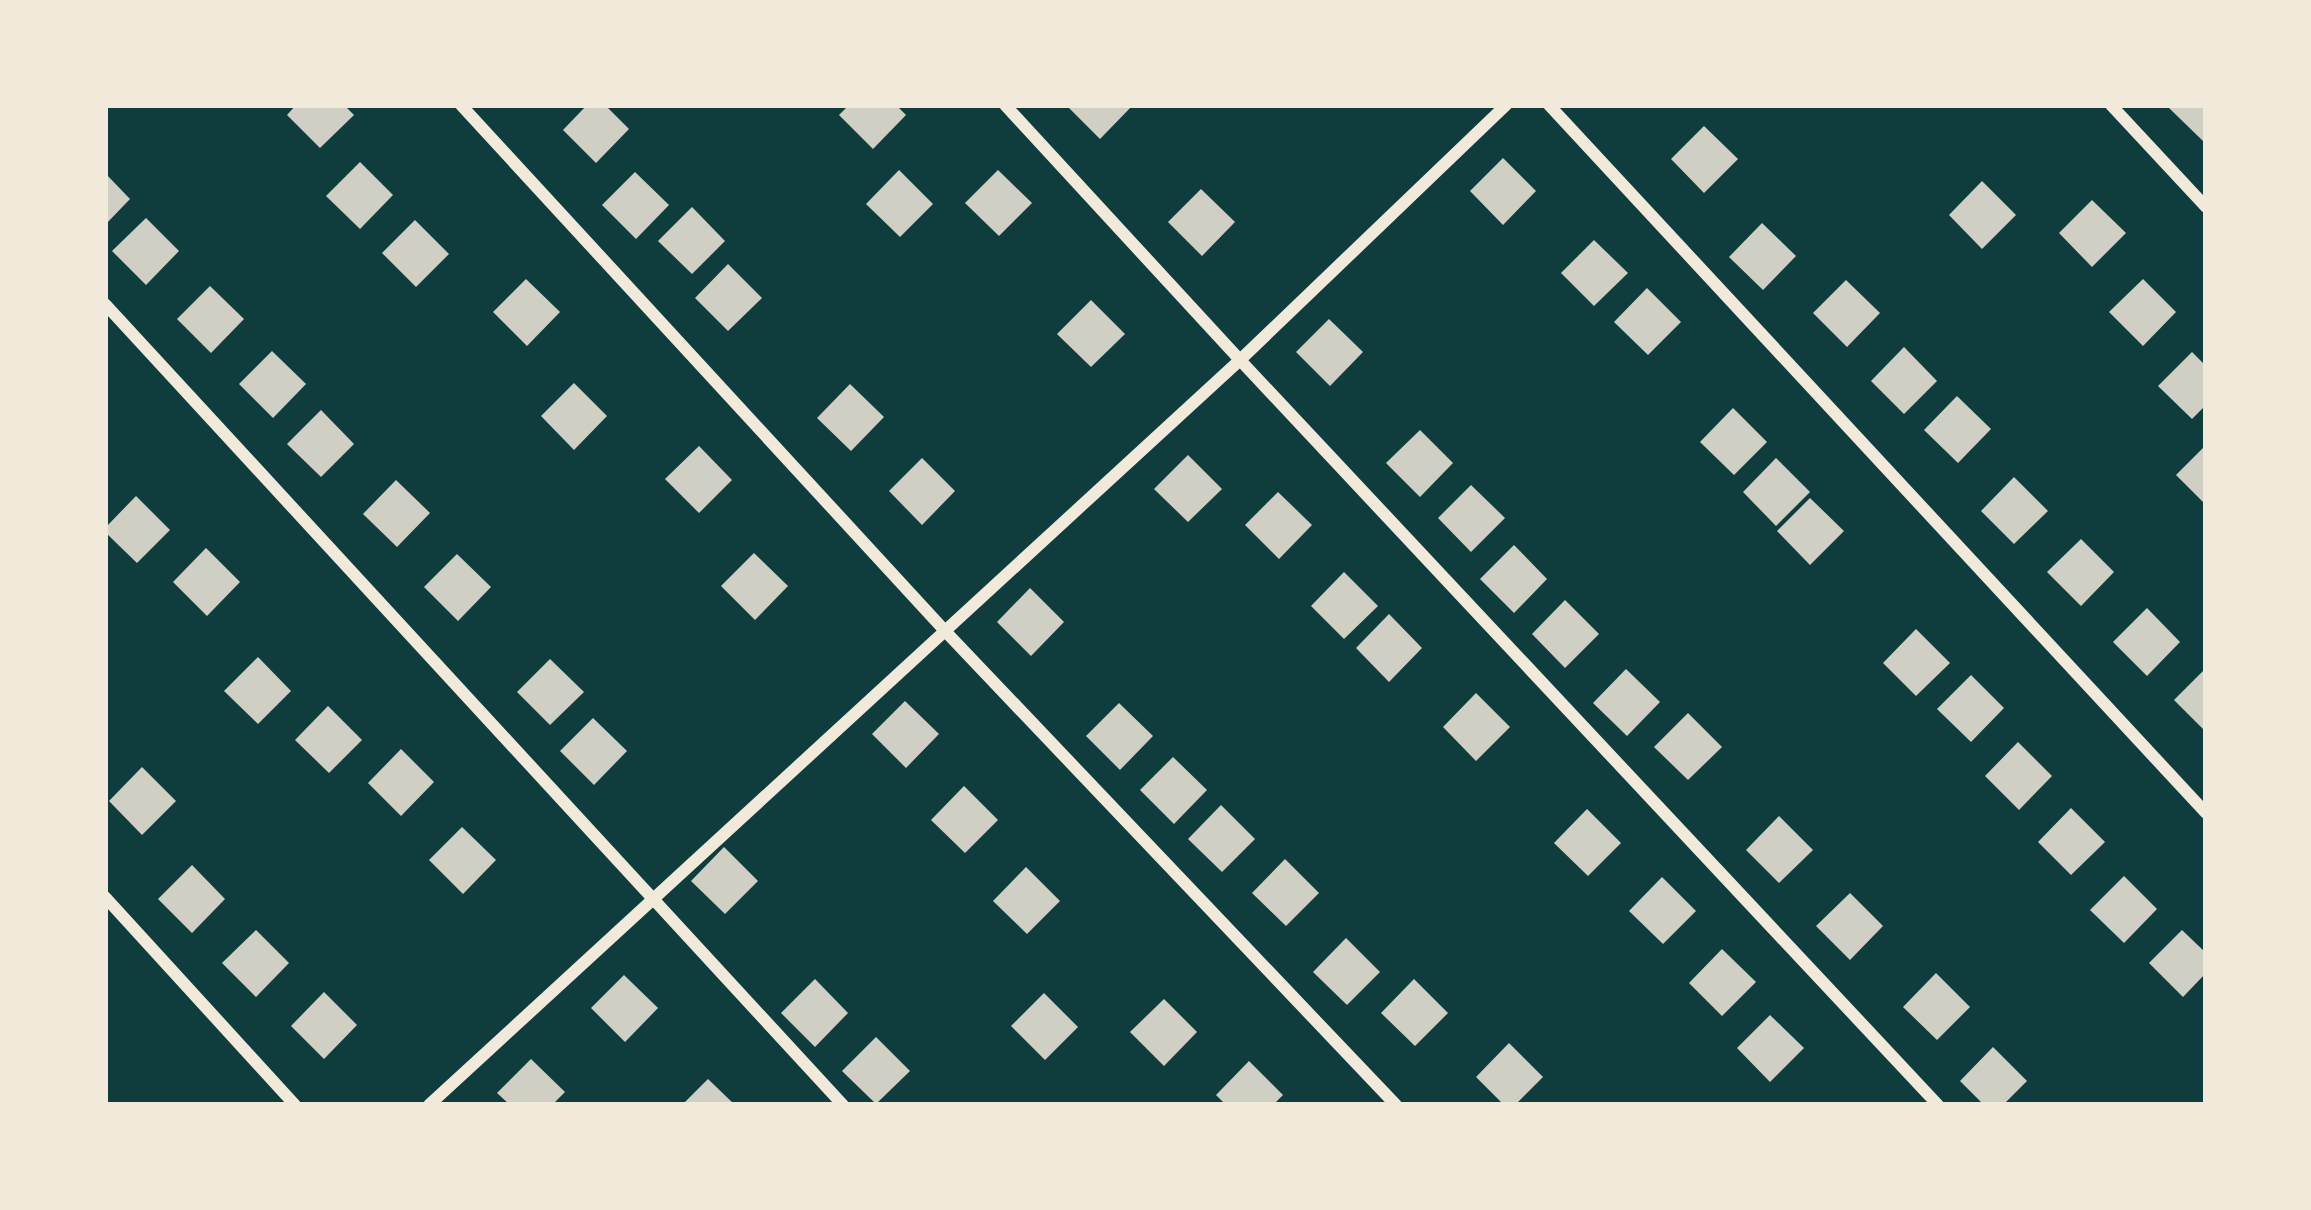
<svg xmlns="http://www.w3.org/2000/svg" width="2311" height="1210" font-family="Ubuntu,sans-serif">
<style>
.building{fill:#cfcfc3}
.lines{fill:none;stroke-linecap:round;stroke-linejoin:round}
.minor{stroke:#f1e9da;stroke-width:12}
</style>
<rect width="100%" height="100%" fill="#0f3d3e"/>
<g class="building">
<polygon points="296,105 344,105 354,115 320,148 287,115"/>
<polygon points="587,105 605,105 629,129 596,163 563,130"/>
<polygon points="849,105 896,105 906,115 873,149 839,115"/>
<polygon points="1066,105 1133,105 1100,139"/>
<polygon points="2172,105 2206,105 2206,137 2203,141 2169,108"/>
<polygon points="1704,126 1738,159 1704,193 1671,159"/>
<polygon points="1503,158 1536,191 1503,225 1470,191"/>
<polygon points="360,162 393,195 360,229 326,196"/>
<polygon points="899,170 933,204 900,237 866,204"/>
<polygon points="998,170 1032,203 999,236 965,203"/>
<polygon points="635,172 669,205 636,239 602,205"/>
<polygon points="105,173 130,199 105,225"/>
<polygon points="1982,181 2016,215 1982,249 1949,215"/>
<polygon points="1201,189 1235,222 1202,256 1168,222"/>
<polygon points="2092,200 2126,233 2092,267 2059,233"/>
<polygon points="692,207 725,241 692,274 658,241"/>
<polygon points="146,218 179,251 146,285 112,251"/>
<polygon points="415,220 449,254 416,287 382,253"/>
<polygon points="1762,223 1796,256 1763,290 1729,257"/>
<polygon points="1594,240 1628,273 1594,306 1561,273"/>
<polygon points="728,264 762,298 728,331 695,298"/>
<polygon points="526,279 560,312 527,346 493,312"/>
<polygon points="2143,279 2176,312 2143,346 2109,312"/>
<polygon points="1846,280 1880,313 1847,347 1813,313"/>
<polygon points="210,286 244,319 211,353 177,319"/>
<polygon points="1647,288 1681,322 1648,355 1614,322"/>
<polygon points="1091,300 1125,334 1091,367 1057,334"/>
<polygon points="1329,319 1363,352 1330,386 1296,352"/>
<polygon points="1904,347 1937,381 1904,414 1871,381"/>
<polygon points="272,351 306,384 273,418 239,384"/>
<polygon points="2192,352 2206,366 2206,405 2192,419 2158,386"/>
<polygon points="574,383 607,416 574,450 541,416"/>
<polygon points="850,384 884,417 851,451 817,418"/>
<polygon points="1957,396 1991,429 1958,463 1924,430"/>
<polygon points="1733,408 1767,442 1734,475 1700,442"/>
<polygon points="321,410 354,444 321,477 287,444"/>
<polygon points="1420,430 1453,463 1420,497 1386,463"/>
<polygon points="2206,445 2206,505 2176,475"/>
<polygon points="699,446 732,480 699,513 665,479"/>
<polygon points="1188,455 1222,489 1188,522 1154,489"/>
<polygon points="922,458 955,491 922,525 889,491"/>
<polygon points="1776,458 1810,492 1776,526 1743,492"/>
<polygon points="2014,477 2048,511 2014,544 1981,511"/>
<polygon points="396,480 430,513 397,547 363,514"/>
<polygon points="1471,485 1505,518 1471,552 1438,518"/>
<polygon points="1278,492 1312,525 1279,559 1245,525"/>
<polygon points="136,496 170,530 137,563 105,532 105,528"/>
<polygon points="1810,498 1844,531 1810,565 1777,531"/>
<polygon points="2081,539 2114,572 2081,606 2047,572"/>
<polygon points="1514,545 1547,579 1514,613 1480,579"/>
<polygon points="206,548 240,582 207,616 173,582"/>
<polygon points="754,553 788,586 755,620 721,586"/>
<polygon points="457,554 491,587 458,621 424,587"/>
<polygon points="1344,572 1378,606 1344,639 1311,606"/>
<polygon points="1030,588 1064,622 1031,656 997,622"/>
<polygon points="1565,600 1599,634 1565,668 1532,634"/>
<polygon points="2147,608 2180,642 2147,676 2113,642"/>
<polygon points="1389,614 1422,648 1389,682 1356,648"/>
<polygon points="1916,629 1950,663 1916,696 1883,663"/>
<polygon points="258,657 291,691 258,724 224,691"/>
<polygon points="550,659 584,692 550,725 517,692"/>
<polygon points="2206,668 2206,732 2174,700"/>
<polygon points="1626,669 1660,702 1627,736 1593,703"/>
<polygon points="1971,675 2004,708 1971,742 1937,709"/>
<polygon points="1476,693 1510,727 1476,761 1443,727"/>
<polygon points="905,701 939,734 906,768 872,734"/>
<polygon points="1119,703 1153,736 1120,770 1086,736"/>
<polygon points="328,706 362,740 329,773 295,740"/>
<polygon points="1688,713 1722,747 1688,780 1654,747"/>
<polygon points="593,718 627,751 594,785 560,751"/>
<polygon points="2018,742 2052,776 2019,810 1985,776"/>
<polygon points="401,749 434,782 401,816 368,783"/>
<polygon points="1173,757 1207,790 1174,824 1140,790"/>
<polygon points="142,767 176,801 142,835 109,801"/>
<polygon points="964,786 998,820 965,853 931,820"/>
<polygon points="1221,805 1255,839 1222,872 1188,839"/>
<polygon points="2071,808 2105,842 2071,875 2038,842"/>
<polygon points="1587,809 1621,843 1588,876 1554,843"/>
<polygon points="1779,816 1813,850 1779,883 1746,850"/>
<polygon points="462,827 496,860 463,894 429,860"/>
<polygon points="724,847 758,881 725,914 691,881"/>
<polygon points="1285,859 1319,893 1286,926 1252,893"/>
<polygon points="192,865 225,899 192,933 158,899"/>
<polygon points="1026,867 1060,901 1027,934 993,901"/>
<polygon points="2124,876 2157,909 2124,943 2090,910"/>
<polygon points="1662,877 1696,911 1663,944 1629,911"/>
<polygon points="1850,893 1883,926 1850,960 1816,926"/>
<polygon points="256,930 289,963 256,997 222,963"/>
<polygon points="2182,930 2206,953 2206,973 2183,997 2149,963"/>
<polygon points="1346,938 1380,972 1347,1005 1313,972"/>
<polygon points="1722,949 1756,982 1722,1016 1689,983"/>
<polygon points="1936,973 1970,1007 1937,1040 1903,1007"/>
<polygon points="624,975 658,1008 625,1042 591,1008"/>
<polygon points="815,979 848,1013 815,1047 781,1013"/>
<polygon points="1414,979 1448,1013 1415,1046 1381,1013"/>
<polygon points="324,992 357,1025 324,1059 291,1026"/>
<polygon points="1044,993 1078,1027 1045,1060 1011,1026"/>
<polygon points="1164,999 1197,1032 1164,1066 1130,1032"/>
<polygon points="1770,1015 1804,1048 1770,1082 1737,1048"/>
<polygon points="876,1037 910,1071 876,1104 842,1071"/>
<polygon points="1509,1043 1543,1077 1515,1105 1504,1105 1476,1077"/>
<polygon points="1993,1047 2027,1081 2003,1105 1984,1105 1960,1081"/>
<polygon points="531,1059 565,1092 552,1105 510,1105 497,1093"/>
<polygon points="1249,1061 1283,1095 1273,1105 1226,1105 1216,1095"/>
<polygon points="708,1079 735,1105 682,1105"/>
</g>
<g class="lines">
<g class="minor">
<polyline points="461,105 946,632 1396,1105"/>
<polyline points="1005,105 1240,360 1938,1105"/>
<polyline points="1549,105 2206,813"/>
<polyline points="2111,105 2206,207"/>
<polyline points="105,304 843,1105"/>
<polyline points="105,897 295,1105"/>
<polyline points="429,1105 1240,360 1506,105"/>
</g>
</g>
<rect width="2311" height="1210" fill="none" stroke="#f1e9da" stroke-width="216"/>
</svg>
